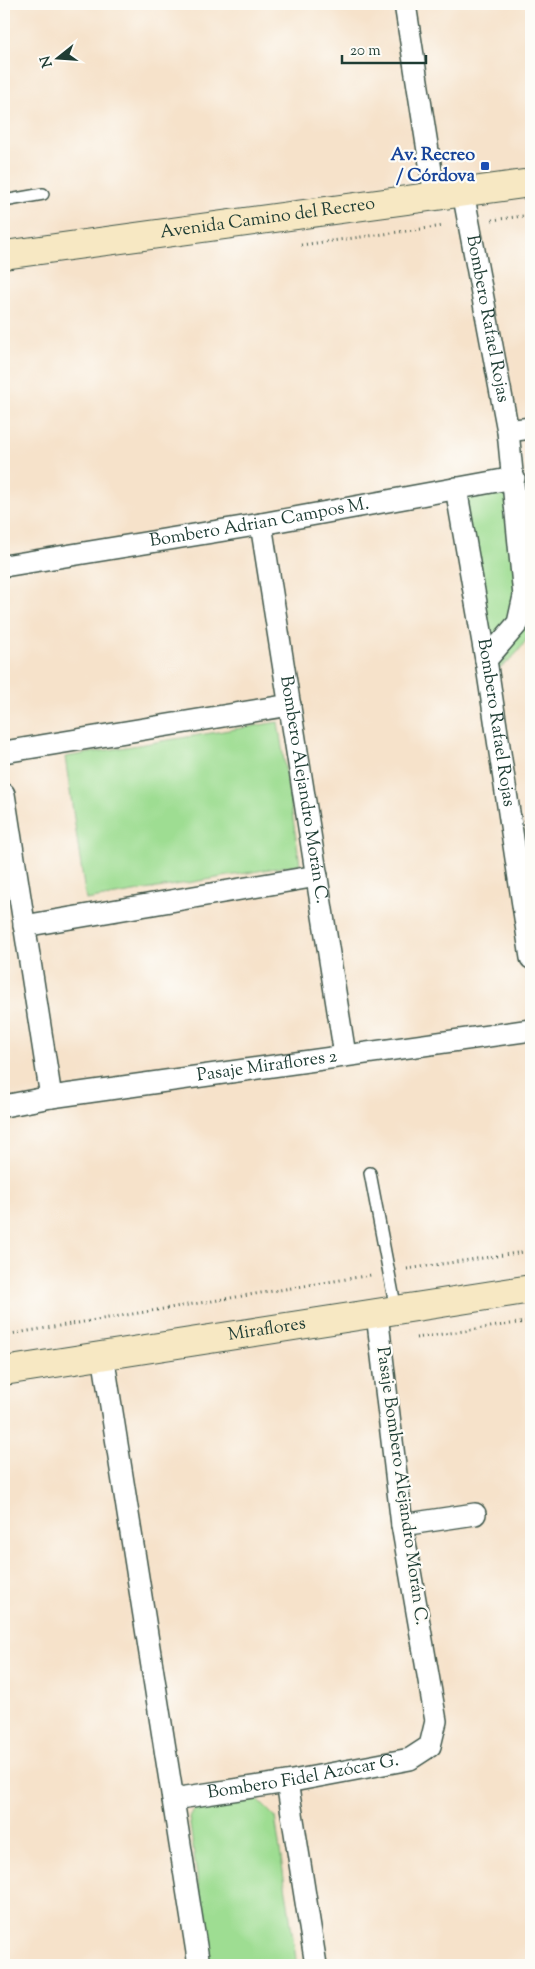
<svg xmlns="http://www.w3.org/2000/svg" width="535" height="1969" font-family="'Sorts Mill Goudy',serif">
<style>
.green{fill:#9edd92;stroke:#5e8d63}
.lines{fill:none;stroke-linecap:round;stroke-linejoin:round}
.lane-casing{stroke:#3f564a;stroke-width:14}
.street-casing{stroke:#3f564a;stroke-width:24}
.secondary-casing{stroke:#3f564a;stroke-width:30}
.path{stroke:#3f564a;stroke-width:3;stroke-dasharray:1 4;stroke-linecap:butt}
.lane{stroke:#fff;stroke-width:11}
.street{stroke:#fff;stroke-width:21}
.secondary{stroke:#f7e8c3;stroke-width:28}
.transit-dot{fill:#1a4fb4;stroke:#fdfcf7;stroke-width:2}
.labels{text-anchor:middle;dominant-baseline:central;stroke-width:4.5;stroke-linejoin:round;paint-order:stroke}
.transit-label{font-size:18px;font-weight:bold;fill:#164399;stroke:#fdfcf7;text-anchor:end}
.street-label{font-size:18px;fill:#1f3d34;stroke:#fdfcf7}
</style>
<rect width="100%" height="100%" fill="#fdfcf7"/>
<filter id="ink" filterUnits="userSpaceOnUse"><feTurbulence type="fractalNoise" baseFrequency=".02" numOctaves="2"/><feDisplacementMap in="SourceGraphic" scale="10" xChannelSelector="R" yChannelSelector="G"/><feConvolveMatrix kernelMatrix="1 2 1 2 8 2 1 2 1" color-interpolation-filters="sRGB"/></filter>
<filter id="wash" filterUnits="userSpaceOnUse"><feTurbulence type="fractalNoise" baseFrequency=".0096" numOctaves="4" result="noise"/><feDisplacementMap in="SourceGraphic" scale="20" xChannelSelector="R" yChannelSelector="G"/><feGaussianBlur stdDeviation="1.12" result="paint"/><feColorMatrix in="noise" values="0 0 0 0 0 0 0 0 0 0 0 0 0 0 0 0 0 1.4 0 .05"/><feComposite in="paint" operator="in"/></filter>
<g filter="url(#wash)">
<rect width="100%" height="100%" fill="#f6e2ca"/>
<g class="green">
<path d="M512 478 530 632C519 655 507 664 485 677L459 487Z"/>
<polygon points="278,722 300,864 86,900 65,757"/>
<polygon points="256,1798 275,1817 297,1965 209,1965 189,1817 196,1808"/>
</g>
</g>
<g filter="url(#ink)">
<g class="lines">
<defs>
<g id="lane">
<polyline points="4,201 43,194"/>
<polyline points="370,1173 396,1310"/>
</g>
<g id="street">
<polyline points="405,4 435,196"/>
<path id="s1" d="M463 192 508 431 524 596 518 623 486 660"/>
<polyline points="508,431 531,428"/>
<path id="s2" d="M456 488 486 660 531 958"/>
<path id="s3" d="M261 524 345 1055"/>
<path id="s4" d="M4 566 261 524 514 478"/>
<polyline points="4,752 290,705"/>
<polyline points="4,794 51,1097"/>
<polyline points="24,926 317,876"/>
<path id="s5" d="M4 1106 51 1097 531 1030"/>
<polyline points="103,1355 199,1965"/>
<polyline points="402,1525 475,1514"/>
<polyline points="287,1782 316,1965"/>
<path id="s6" d="M173 1799 287 1782 410 1759 430 1746 436 1721 402 1525 377 1314"/>
</g>
<g id="secondary">
<path id="s7" d="M4 255 531 183"/>
<path id="s8" d="M4 1371 531 1289"/>
</g>
</defs>
<use href="#lane" class="lane-casing"/>
<use href="#street" class="street-casing"/>
<use href="#secondary" class="secondary-casing"/>
<g class="path">
<polyline points="492,220 531,215"/>
<polyline points="301,245 444,226"/>
<polyline points="407,1269 531,1251"/>
<polyline points="4,1335 371,1275"/>
<polyline points="416,1338 531,1321"/>
</g>
<use href="#lane" class="lane"/>
<use href="#street" class="street"/>
<use href="#secondary" class="secondary"/>
</g>
</g>
<rect class="transit-dot" x="480" y="161" width="10" height="10" rx="2.5"/>
<g class="labels">
<g class="transit-label">
<text x="475" y="156">Av. Recreo<tspan x="475" dy="21">/ Córdova</tspan></text>
</g>
<g class="street-label">
<text stroke="none"><textPath href="#s7" startOffset="266">Avenida Camino del Recreo</textPath></text>
<text stroke="none"><textPath href="#s1" startOffset="129">Bombero Rafael Rojas</textPath></text>
<text stroke="none"><textPath href="#s4" startOffset="259">Bombero Adrian Campos M.</textPath></text>
<text stroke="none"><textPath href="#s2" startOffset="238">Bombero Rafael Rojas</textPath></text>
<text stroke="none"><textPath href="#s3" startOffset="269">Bombero Alejandro Morán C.</textPath></text>
<text stroke="none"><textPath href="#s5" startOffset="266">Pasaje Miraflores 2</textPath></text>
<text stroke="none"><textPath href="#s8" startOffset="266">Miraflores</textPath></text>
<text transform="translate(401 1486) rotate(82)">Pasaje Bombero Alejandro Morán C.</text>
<text stroke="none"><textPath href="#s6" startOffset="132">Bombero Fidel Azócar G.</textPath></text>
</g>
</g>
<rect width="535" height="1969" fill="none" stroke="#fdfcf7" stroke-width="20"/>
<g transform="translate(58 58) rotate(253)" stroke="#fdfcf7" stroke-width="4" paint-order="stroke">
<path d="M0-4L9 19L0 12L-9 19Z" fill="#1f3d34"/>
<text y="-8" font-size="14" font-weight="bold" text-anchor="middle" fill="#1f3d34">N</text>
</g>
<path d="M342 55v8h84v-8" fill="none" stroke="#1f3d34" stroke-width="2.5"/>
<text x="350" y="55" font-size="15" fill="#1f3d34" stroke="#fdfcf7" stroke-width="4" paint-order="stroke">20 m</text>
</svg>
